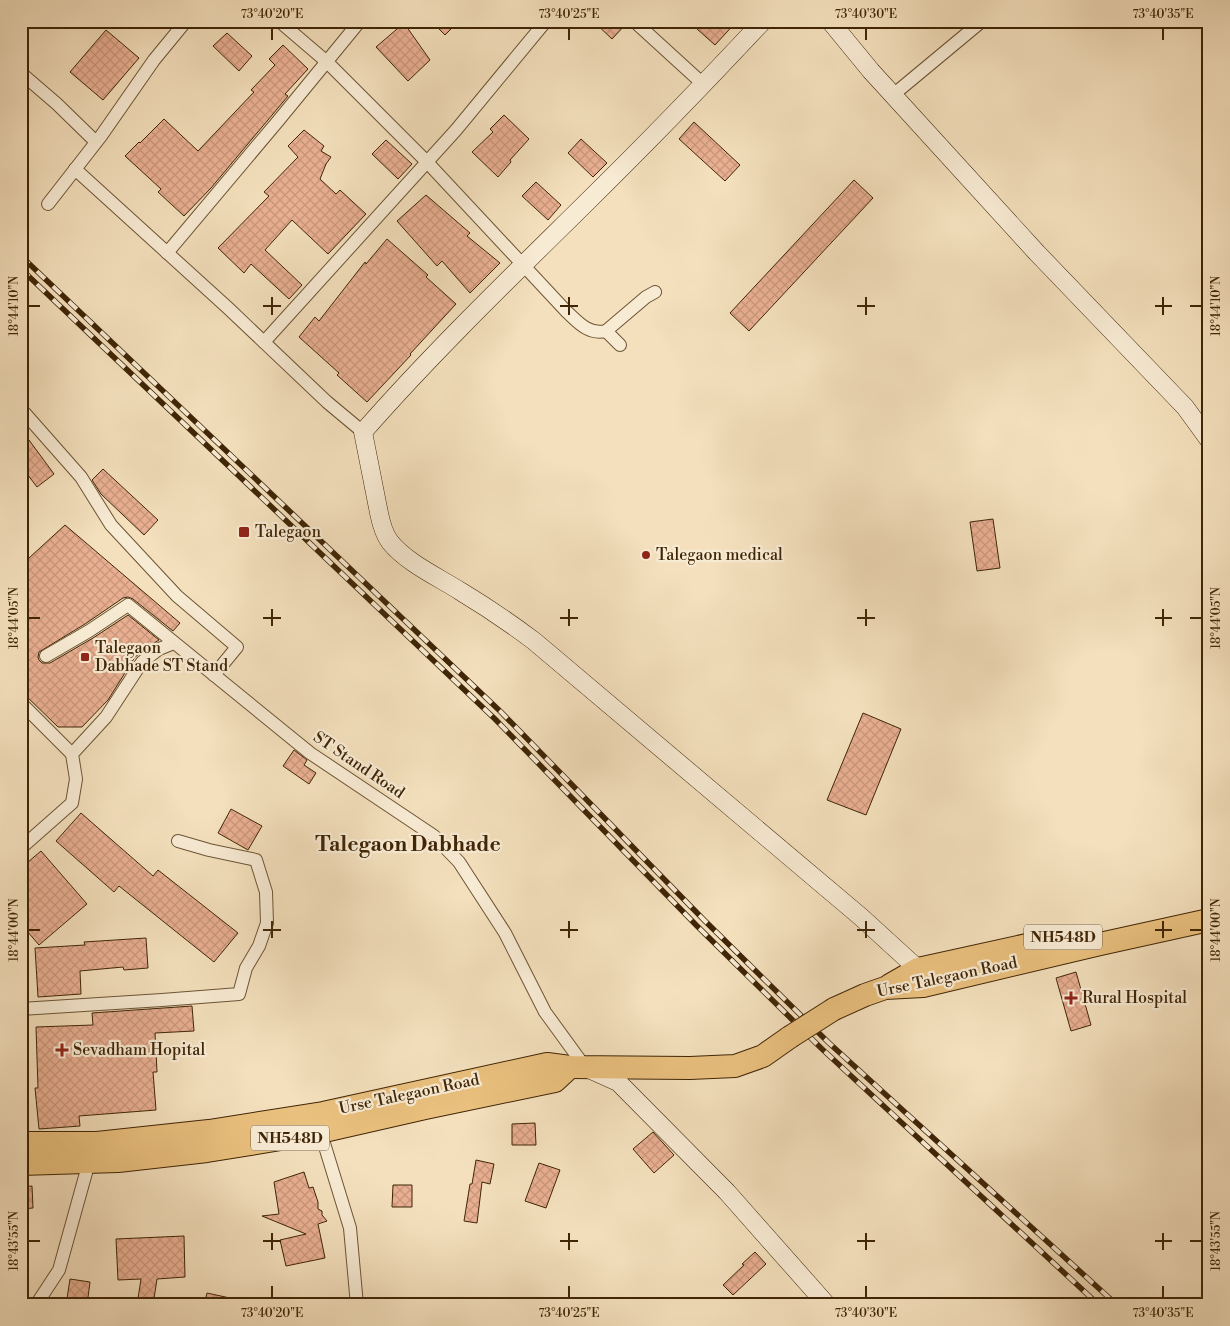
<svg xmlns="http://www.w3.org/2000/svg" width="1230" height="1326" font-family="'Libre Bodoni',serif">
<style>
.building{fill:url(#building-cross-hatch);stroke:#3f2506}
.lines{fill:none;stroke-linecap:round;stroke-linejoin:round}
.street-casing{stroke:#6c5434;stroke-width:14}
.secondary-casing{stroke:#3f2506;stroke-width:19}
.highway-casing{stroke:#3f2506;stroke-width:24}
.street{stroke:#f8ebd4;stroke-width:12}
.secondary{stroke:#f8ebd4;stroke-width:18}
.highway{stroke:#eac07e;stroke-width:22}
.rail-casing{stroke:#3f2506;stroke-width:5.5}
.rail{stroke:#f8ebd4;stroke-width:4;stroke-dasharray:11;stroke-linecap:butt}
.highway-bridge-casing{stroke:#3f2506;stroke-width:24;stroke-linecap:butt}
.highway-bridge{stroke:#eac07e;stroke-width:22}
.ticks{fill:none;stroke:#3f2506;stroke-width:2}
.poi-dot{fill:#8f2418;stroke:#f8ebd4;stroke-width:2}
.labels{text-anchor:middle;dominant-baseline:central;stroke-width:4.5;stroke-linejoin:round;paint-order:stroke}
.shield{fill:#f8ebd4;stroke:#766044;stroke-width:1}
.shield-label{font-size:15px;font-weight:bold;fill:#3f2506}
.poi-label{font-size:16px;fill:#3f2506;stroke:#f8ebd4;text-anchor:start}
.street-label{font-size:16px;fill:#3f2506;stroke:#f8ebd4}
.district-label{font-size:21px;font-weight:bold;fill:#3f2506;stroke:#f8ebd4}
.neatline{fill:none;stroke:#3f2506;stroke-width:2}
.ticks-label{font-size:12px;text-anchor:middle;fill:#3f2506}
</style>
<defs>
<pattern id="building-cross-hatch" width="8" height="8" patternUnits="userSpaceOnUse" patternTransform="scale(1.25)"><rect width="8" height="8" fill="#e9af92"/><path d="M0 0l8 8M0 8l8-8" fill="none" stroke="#c9967c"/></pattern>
</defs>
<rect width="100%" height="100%" fill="#f4e0bd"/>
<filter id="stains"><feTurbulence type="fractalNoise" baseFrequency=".004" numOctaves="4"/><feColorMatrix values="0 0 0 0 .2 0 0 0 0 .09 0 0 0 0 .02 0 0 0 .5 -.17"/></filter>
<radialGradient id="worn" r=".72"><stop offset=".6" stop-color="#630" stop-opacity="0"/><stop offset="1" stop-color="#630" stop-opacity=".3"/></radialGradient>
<g class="building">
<polygon points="431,21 459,21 445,35"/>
<polygon points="593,21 626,21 626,24 612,39"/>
<polygon points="704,21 737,21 715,45 697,29"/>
<polygon points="404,23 430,60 408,81 376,47"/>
<polygon points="106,30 139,58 103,100 70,72"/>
<polygon points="227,33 252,56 239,71 213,46"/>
<polygon points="283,45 308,69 285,94 288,96 211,188 184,216 158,192 161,189 125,156 139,142 140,143 164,119 198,151 254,92 251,90 275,65 269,59"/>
<polygon points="504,115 529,139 510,160 511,162 498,177 472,152 493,132 490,129"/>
<polygon points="694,122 740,165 725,181 679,139"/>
<polygon points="304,130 324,146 321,151 331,157 326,164 320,179 336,194 340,190 366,214 328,254 292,220 265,250 302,285 289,299 251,264 244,273 218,248 269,196 264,192 298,157 288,146"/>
<polygon points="581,139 607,163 593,177 568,153"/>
<polygon points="386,140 412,164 398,179 372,154"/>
<polygon points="854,180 873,198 749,331 730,313"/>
<polygon points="536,182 561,205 548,220 522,196"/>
<polygon points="426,195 470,233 467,236 500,263 470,293 442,261 437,266 397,221"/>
<polygon points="387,239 428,275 426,277 456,304 410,354 411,355 367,402 337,375 339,373 299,337 315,317 319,321 365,262 366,264"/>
<polygon points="29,440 54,474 37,487 21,466 21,445"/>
<polygon points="103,469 158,520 144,535 101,494 92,480"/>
<polygon points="993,519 1000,568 977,571 970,522"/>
<polygon points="65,525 180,623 173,631 133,599 128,597 123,598 85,624 39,652 38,657 39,660 42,663 50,663 93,638 128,615 159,640 154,643 135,657 108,700 82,727 58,727 21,691 21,551 29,558"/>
<polygon points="863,713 901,729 866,815 827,800"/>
<polygon points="294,750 307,760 304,765 316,773 309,784 283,766"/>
<polygon points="231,809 262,826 248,850 218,833"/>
<polygon points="81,813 153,876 158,870 238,933 214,962 119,886 114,892 56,841"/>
<polygon points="41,851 87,904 39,945 21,924 21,868"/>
<polygon points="146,938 148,968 124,970 123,967 80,971 81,994 38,997 35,948 85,945 84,942"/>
<polygon points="1076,972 1091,1025 1071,1031 1056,978"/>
<polygon points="192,1006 194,1031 155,1033 157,1072 153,1072 156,1110 79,1116 80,1126 39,1129 35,1088 38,1088 36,1027 93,1025 92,1013"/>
<polygon points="535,1123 536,1145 512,1145 512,1124"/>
<polygon points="653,1132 674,1155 654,1173 633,1149"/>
<polygon points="476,1160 494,1164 490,1184 482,1182 477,1223 464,1221 470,1184 472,1184"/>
<polygon points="539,1163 560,1170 546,1208 525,1201"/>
<polygon points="304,1172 309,1188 313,1187 318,1202 318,1209 322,1211 322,1215 327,1221 318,1224 325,1258 286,1266 280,1240 306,1234 262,1216 279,1214 274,1182"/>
<polygon points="393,1185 412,1185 412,1207 392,1207"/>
<polygon points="32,1186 33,1208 21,1209 21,1187"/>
<polygon points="184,1236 185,1277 157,1279 153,1305 137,1305 141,1279 118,1280 116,1239"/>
<polygon points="755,1252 766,1264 733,1295 723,1285 744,1265 742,1264"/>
<polygon points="70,1279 90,1282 87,1305 66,1305"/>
<polygon points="207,1293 239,1300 238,1305 204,1305"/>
</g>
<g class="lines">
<defs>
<g id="street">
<path d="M279 21 327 62 427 162 566 311C578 322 588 335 606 331L646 297 655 292"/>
<polyline points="634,21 703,84"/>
<polyline points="21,73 57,104 96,142"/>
<polyline points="893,95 982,21"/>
<polyline points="75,169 228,308 327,402 363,432"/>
<polyline points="48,204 101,136 154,60 186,21"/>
<polyline points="167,253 278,121 360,21"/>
<polyline points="606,331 620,345"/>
<polyline points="264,342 456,130 546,21"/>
<polyline points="21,409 81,477 111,525 177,596 237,647 214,675"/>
<polyline points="46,656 89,631 128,605 310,753 434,836 459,862 505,933 545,1012 585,1067"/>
<polyline points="21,703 72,754"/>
<polyline points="21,848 72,803 76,779 72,754 106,717 142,662 159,649 174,643"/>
<polyline points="21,1009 162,1000 239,994 246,968 259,946 267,923 266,892 256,860 209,850 178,841"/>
<polyline points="319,1127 350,1228 357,1305"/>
<polyline points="36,1305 59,1270 89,1162"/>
</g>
<g id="secondary">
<path d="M763 21C706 82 648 142 588 201 512 276 434 351 363 432L379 513C381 523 384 534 390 542 407 563 438 577 460 591 485 606 510 623 534 641L861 917 918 969"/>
<polyline points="830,21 871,71 1037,253 1185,407 1209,440"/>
<polyline points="589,1069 618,1082 727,1192 827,1305"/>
</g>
<g id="highway">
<polyline points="890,985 918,969 1036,943"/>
<polyline points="834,1009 865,995 885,988 923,986 1100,944 1209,920"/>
<polyline points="21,1143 97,1143 209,1131 323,1113 547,1064 570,1067 690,1068 735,1066 763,1056 790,1037"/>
<polyline points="21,1164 118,1161 207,1151 311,1134 425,1108 555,1081 570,1067"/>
</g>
</defs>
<use href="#street" class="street-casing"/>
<use href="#secondary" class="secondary-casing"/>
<use href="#highway" class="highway-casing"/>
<use href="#street" class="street"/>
<use href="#secondary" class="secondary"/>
<use href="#highway" class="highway"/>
<defs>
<g id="rail">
<polyline points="21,256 501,712 704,920 829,1043 1117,1305"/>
<polyline points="21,269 495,719 697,926 822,1049 1099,1305"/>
</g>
</defs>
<use href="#rail" class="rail-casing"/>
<use href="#rail" class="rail"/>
<defs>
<polyline id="highway-bridge" points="790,1037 834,1009"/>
</defs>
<use href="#highway-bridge" class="highway-bridge-casing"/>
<use href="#highway-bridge" class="highway-bridge"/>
</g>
<path class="ticks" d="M272 28V40M569 28V40M866 28V40M1163 28V40M272 297V315M569 297V315M866 297V315M1163 297V315M28 306H40M263 306H281M560 306H578M857 306H875M1155 306H1172M1190 306H1202M272 609V626M569 609V626M866 609V626M1163 609V626M28 618H40M263 618H281M560 618H578M857 618H875M1155 618H1172M1190 618H1202M272 921V938M569 921V938M866 921V938M1163 921V938M28 930H40M263 930H281M560 930H578M857 930H875M1155 930H1172M1190 930H1202M272 1233V1250M569 1233V1250M866 1233V1250M1163 1233V1250M28 1241H40M263 1241H281M560 1241H578M857 1241H875M1155 1241H1172M1190 1241H1202M272 1286V1298M569 1286V1298M866 1286V1298M1163 1286V1298"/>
<g class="poi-dot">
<rect x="238" y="526" width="12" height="12" rx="2.5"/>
<circle cx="646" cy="555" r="5"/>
<rect x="80" y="652" width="10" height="10" rx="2.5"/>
<path d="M1068.5 990.5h5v5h5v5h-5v5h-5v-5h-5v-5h5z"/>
<path d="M59.5 1042.5h5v5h5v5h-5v5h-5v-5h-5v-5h5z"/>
</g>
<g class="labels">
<g class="shield">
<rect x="1024" y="924.5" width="78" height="25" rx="4"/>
<rect x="251" y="1125.5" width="78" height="25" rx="4"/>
</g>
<g class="shield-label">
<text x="1063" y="937">NH548D</text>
<text x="290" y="1138">NH548D</text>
</g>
<g class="poi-label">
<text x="255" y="532">Talegaon</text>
<text x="656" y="555">Talegaon medical</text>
<text x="95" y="648">Talegaon<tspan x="95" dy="18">Dabhade ST Stand</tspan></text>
<text x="1082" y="998">Rural Hospital</text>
<text x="73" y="1050">Sevadham Hopital</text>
</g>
<g class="street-label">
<text transform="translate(359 765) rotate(34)">ST Stand Road</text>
<text transform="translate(947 977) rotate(-12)">Urse Talegaon Road</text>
<text transform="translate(409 1094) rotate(-12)">Urse Talegaon Road</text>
</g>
<g class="district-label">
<text x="408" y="845">Talegaon Dabhade</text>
</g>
</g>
<rect width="1230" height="1326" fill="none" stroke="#f4e0bd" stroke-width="55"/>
<rect x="28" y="28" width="1174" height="1270" class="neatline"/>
<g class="ticks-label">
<text x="272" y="18">73°40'20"E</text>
<text x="569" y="18">73°40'25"E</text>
<text x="866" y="18">73°40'30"E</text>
<text x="1163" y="18">73°40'35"E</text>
<text transform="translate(14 306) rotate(-90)" y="4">18°44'10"N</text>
<text transform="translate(1216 306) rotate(-90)" y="4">18°44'10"N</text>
<text transform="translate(14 618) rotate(-90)" y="4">18°44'05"N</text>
<text transform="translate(1216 618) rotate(-90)" y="4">18°44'05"N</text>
<text transform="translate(14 930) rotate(-90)" y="4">18°44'00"N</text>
<text transform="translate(1216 930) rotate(-90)" y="4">18°44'00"N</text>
<text transform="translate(14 1241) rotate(-90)" y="4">18°43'55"N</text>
<text transform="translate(1216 1241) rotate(-90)" y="4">18°43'55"N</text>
<text x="272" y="1317">73°40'20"E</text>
<text x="569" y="1317">73°40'25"E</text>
<text x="866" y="1317">73°40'30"E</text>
<text x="1163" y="1317">73°40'35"E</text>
</g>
<rect width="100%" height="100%" filter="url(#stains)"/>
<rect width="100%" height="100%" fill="url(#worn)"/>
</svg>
